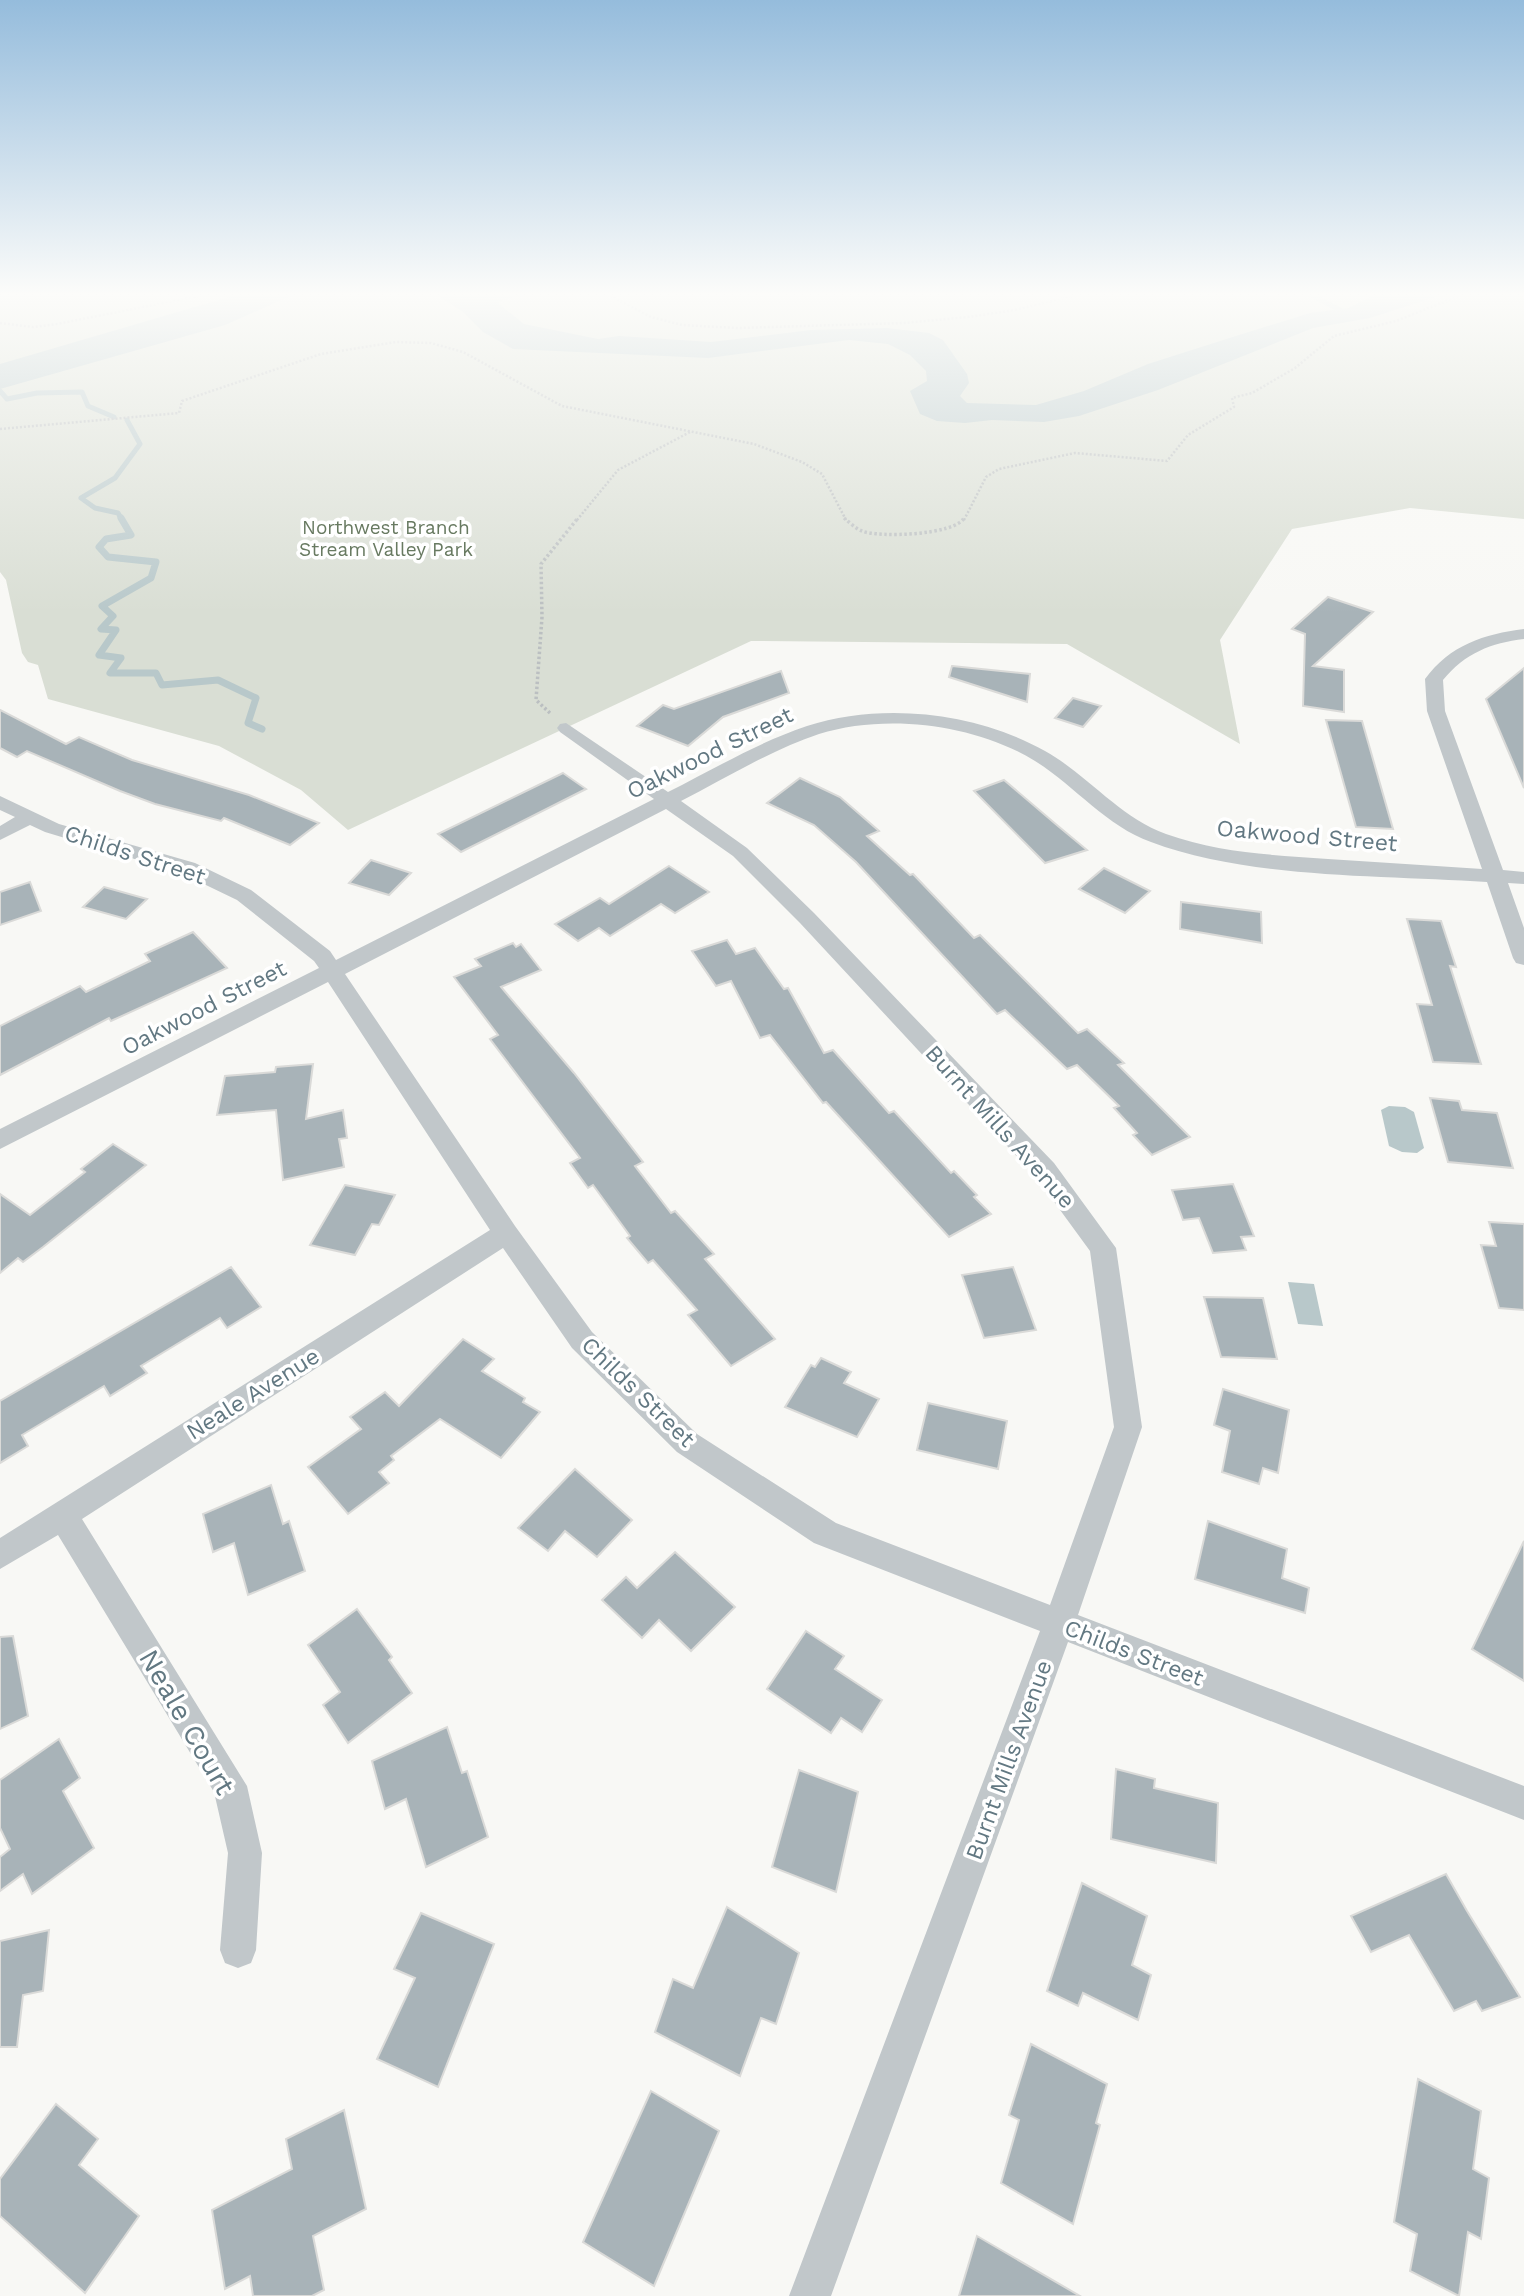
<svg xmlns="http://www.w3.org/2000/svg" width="1524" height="2296" font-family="'Work Sans',sans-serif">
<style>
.green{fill:#d9ded4}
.water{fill:#b8c8ca}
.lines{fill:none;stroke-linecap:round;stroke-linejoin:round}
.stream-far1{stroke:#b8c8ca;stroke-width:5}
.stream{stroke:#b8c8ca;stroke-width:7}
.building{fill:#a8b3b8;stroke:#dadad8;stroke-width:2}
.path-far1{stroke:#bbbfc1;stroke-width:2.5;stroke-dasharray:2 2;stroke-linecap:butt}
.path{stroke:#bbbfc1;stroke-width:3.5;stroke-dasharray:2.5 2.5;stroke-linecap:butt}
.minor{fill:#c1c7ca;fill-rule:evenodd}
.labels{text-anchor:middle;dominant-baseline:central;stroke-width:7;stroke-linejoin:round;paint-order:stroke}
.far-park-label{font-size:19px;fill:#687a61;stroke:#fff}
.street-label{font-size:23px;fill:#627882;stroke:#fff}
.near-street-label{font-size:28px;fill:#627882;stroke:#fff}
</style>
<rect width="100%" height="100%" fill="#f8f8f5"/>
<polygon class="green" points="0,292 1524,292 1524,519 1410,508 1292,529 1220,640 1240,744 1067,644 751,641 348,830 301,790 219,746 48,699 38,665 28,662 22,653 6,580 0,572"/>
<g class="water">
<polygon points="246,292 300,292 225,325 0,389 0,364"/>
<polygon points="432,292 492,292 499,297 499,304 524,324 598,339 619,336 711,342 811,330 887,328 929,333 943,340 967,374 969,383 960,396 967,403 1036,405 1084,391 1148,364 1239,335 1310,313 1349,308 1379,292 1451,292 1370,318 1313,328 1158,390 1079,416 1044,422 992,420 965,423 937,421 920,414 910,391 927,381 926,371 910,355 888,344 849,340 708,358 513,349 483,332 463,312"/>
<polygon points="1389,1106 1405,1107 1414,1112 1424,1148 1417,1153 1402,1152 1389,1146 1381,1110"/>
<polygon points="1288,1282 1314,1284 1323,1326 1298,1324"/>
</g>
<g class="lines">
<g class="stream-far1">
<polyline points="1305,292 1348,314"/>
<polyline points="487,302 523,292"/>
<polyline points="0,391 7,399 37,393 82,392 88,406 114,417"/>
<polyline points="122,520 118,513 95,508 81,498 115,478 140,444 127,420"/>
</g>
<polyline class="stream" points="121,518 131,535 106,539 99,547 108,557 156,562 151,578 102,606 113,616 101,629 116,630 99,655 121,658 110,673 156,673 162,685 218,680 256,698 248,723 262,729"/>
</g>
<g class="building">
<polygon points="1328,597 1373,612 1313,666 1344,670 1344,712 1303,706 1305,634 1292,629"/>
<polygon points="952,666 1030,674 1027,702 949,677"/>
<polygon points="1524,668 1524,788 1486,699"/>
<polygon points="781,671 789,693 723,717 688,746 637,726 663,705 674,709"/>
<polygon points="1073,698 1101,706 1083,727 1055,718"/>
<polygon points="0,710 66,744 79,737 132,760 249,795 319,823 290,845 224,818 221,821 155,804 120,791 27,751 17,757 0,748"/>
<polygon points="1326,720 1362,721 1393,829 1356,827"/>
<polygon points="563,773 586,789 461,852 438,834"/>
<polygon points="800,778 840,797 879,831 867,836 910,875 913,874 974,938 980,935 1078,1033 1087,1029 1124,1063 1118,1065 1190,1137 1152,1155 1133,1135 1137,1133 1114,1108 1119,1106 1077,1065 1067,1069 1005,1010 997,1014 856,862 814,825 767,803"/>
<polygon points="1004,780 1058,826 1087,850 1045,863 974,791"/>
<polygon points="371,860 411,873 389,895 349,883"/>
<polygon points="669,866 709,892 675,913 661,904 610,936 599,928 578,941 555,924 600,898 609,904"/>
<polygon points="1104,868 1150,891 1125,913 1079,889"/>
<polygon points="30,882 41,911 0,925 0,892"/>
<polygon points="104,887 147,899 126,919 83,907"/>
<polygon points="1181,902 1261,912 1262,943 1180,929"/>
<polygon points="1407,919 1441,921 1456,967 1450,966 1481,1064 1433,1062 1417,1004 1432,1005"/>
<polygon points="193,932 227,968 111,1021 109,1018 0,1075 0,1026 80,986 86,992 150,961 145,954"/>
<polygon points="727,940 736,954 755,948 784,989 788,988 824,1053 833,1050 889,1113 894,1111 951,1173 954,1171 977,1195 974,1197 991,1214 949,1237 826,1102 823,1103 770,1035 760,1038 731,981 716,986 692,951"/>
<polygon points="513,943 516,947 521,944 541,970 501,987 574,1073 643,1162 635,1166 671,1213 675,1211 714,1254 705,1259 775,1339 731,1366 688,1315 697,1310 653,1260 648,1263 627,1238 630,1236 593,1185 588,1188 570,1163 580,1158 490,1039 498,1035 454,977 481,966 475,959"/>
<polygon points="313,1064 306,1119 343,1110 347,1138 339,1139 344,1167 283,1180 276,1110 217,1115 225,1076 275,1072 276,1067"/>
<polygon points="1430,1098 1459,1101 1462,1110 1497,1113 1513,1168 1448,1162"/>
<polygon points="113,1144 146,1165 43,1247 23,1262 18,1258 0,1273 0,1194 30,1215 85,1172 81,1169"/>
<polygon points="1233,1184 1254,1236 1241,1237 1246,1250 1213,1253 1199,1218 1183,1220 1172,1190"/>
<polygon points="345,1185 395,1195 379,1225 372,1224 355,1255 310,1245"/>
<polygon points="1489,1222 1524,1224 1524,1310 1499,1308 1481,1245 1496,1246"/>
<polygon points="231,1267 261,1307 227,1328 220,1318 141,1366 147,1373 110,1396 104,1386 22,1435 28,1446 0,1463 0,1401"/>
<polygon points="1013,1267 1036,1330 984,1338 962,1275"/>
<polygon points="1204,1297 1263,1298 1277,1359 1221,1357"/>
<polygon points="463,1339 494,1359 482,1371 525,1398 523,1402 540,1412 501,1458 440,1419 391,1456 394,1460 379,1472 389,1483 348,1514 308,1467 361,1429 350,1417 385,1392 399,1406"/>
<polygon points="821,1358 851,1372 844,1383 879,1399 857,1437 785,1407 811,1365 815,1367"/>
<polygon points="1223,1389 1289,1410 1278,1473 1263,1468 1259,1484 1222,1472 1230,1431 1214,1425"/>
<polygon points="928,1403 1007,1421 998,1469 917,1450"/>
<polygon points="575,1469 632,1520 597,1557 565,1531 548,1551 518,1528"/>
<polygon points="271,1485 283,1524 289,1521 305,1571 248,1595 234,1543 213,1552 203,1514"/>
<polygon points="1208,1521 1287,1549 1282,1578 1309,1588 1305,1613 1195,1579"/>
<polygon points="1524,1541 1524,1681 1472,1649"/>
<polygon points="675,1552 735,1607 691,1651 659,1620 642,1638 602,1600 626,1577 637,1588"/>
<polygon points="357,1609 392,1657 389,1660 412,1693 348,1743 323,1705 340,1692 308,1645"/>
<polygon points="806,1631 844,1656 835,1669 882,1700 862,1732 841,1718 831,1733 767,1689"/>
<polygon points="13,1636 28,1716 0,1729 0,1637"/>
<polygon points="447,1727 462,1773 467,1771 488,1837 426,1867 406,1799 385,1809 372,1761"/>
<polygon points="59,1739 80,1778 63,1791 94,1848 32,1894 23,1874 0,1891 0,1857 10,1849 0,1828 0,1780"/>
<polygon points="1116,1769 1155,1779 1154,1788 1218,1803 1216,1863 1111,1839"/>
<polygon points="799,1770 858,1792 836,1892 772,1867"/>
<polygon points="1446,1874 1467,1911 1520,1997 1482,2011 1476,2001 1454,2011 1409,1935 1371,1952 1351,1916"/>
<polygon points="1082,1883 1147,1916 1132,1965 1151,1975 1138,2020 1083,1993 1078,2006 1047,1991"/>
<polygon points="727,1907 799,1953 776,2024 761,2018 740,2076 655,2032 673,1979 693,1988"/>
<polygon points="421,1913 494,1944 438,2087 377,2059 415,1978 394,1969"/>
<polygon points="49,1930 43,1991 23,1995 17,2047 0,2047 0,1941"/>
<polygon points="1031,2044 1107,2084 1096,2123 1100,2125 1073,2224 1001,2183 1019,2120 1009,2115"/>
<polygon points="1418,2079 1481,2111 1473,2169 1489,2178 1481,2239 1468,2232 1459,2296 1410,2271 1417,2234 1394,2222"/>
<polygon points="651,2091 719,2131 654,2286 583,2242"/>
<polygon points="56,2104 98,2139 79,2165 139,2216 85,2293 0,2216 0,2179"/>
<polygon points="344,2110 366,2209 313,2236 324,2290 312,2296 253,2296 250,2276 225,2289 212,2210 292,2169 286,2139"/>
<polygon points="977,2236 1080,2296 959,2296"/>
</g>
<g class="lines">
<g class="path-far1">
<polyline points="603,292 651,317 682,325 738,328 904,323 968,317 1015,310 1089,292"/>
<polyline points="0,323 33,327 57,324 219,292"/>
<polyline points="0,429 179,413 182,401 321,354 396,342 431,343 463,352 562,406 754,444 802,462 822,474 846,520"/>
<polyline points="577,520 618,470 690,432"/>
<polyline points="964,520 986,477 999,469 1075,453 1167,461 1188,435 1234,407 1232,398 1252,393 1295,368 1334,336 1396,321 1469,292"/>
</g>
<g class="path">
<path d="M844 518C849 522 856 529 862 531 879 538 955 535 964 518"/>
<polyline points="550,713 536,700 542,617 541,564 578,518"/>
</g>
<path class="minor" d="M1524 629V639C1491 643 1465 653 1443 680L1445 711 1503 870 1524 872V884L1508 883 1524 928V965L1516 963 1513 958 1487 882C1382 875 1249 879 1151 842 1106 826 1075 786 1035 761 975 724 886 713 819 734 771 750 726 778 681 801L747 848 814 913 1054 1163 1116 1248 1142 1427 1078 1615 1524 1786V1820L1068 1642 831 2296H789L1040 1631 814 1543 677 1452 572 1348 503 1248 82 1519 247 1786 262 1853 256 1950 251 1963 238 1968 225 1963 220 1950 228 1853 214 1792 58 1535 0 1569V1538L490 1230 328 982 0 1149V1129L319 968 314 961 237 900 181 873 45 832 30 825 0 840V826L15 817 0 810V796L59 824 195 863 251 890 330 951 336 960 654 799 560 732 557 728 560 724 566 723 668 792C714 769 759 742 807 726 882 702 976 712 1045 751 1088 775 1119 817 1166 834 1219 853 1273 855 1328 859 1380 862 1431 866 1482 869L1427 711 1425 679C1450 645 1484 634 1524 629ZM666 809 733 856 800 923 1036 1177 1090 1251 1114 1427 1050 1605 836 1523 697 1434 592 1332 515 1226 345 974Z"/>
</g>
<linearGradient id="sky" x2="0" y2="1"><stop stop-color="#95bcdc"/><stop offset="0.48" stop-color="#fcfcfa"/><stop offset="1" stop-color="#fcfcfa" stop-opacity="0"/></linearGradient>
<rect width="1524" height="613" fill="url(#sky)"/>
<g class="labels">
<g class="far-park-label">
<text x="386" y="527">Northwest Branch<tspan x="386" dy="22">Stream Valley Park</tspan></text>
</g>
<g class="street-label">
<text transform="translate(710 753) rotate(-26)">Oakwood Street</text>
<text transform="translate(1307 836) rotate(5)">Oakwood Street</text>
<text transform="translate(135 855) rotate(18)">Childs Street</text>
<text transform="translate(204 1008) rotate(-27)">Oakwood Street</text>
<text transform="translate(1000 1127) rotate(48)">Burnt Mills Avenue</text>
<text transform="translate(638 1392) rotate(44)">Childs Street</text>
<text transform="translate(253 1394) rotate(-32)">Neale Avenue</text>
<text transform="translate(1134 1653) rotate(21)">Childs Street</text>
<text transform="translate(1009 1760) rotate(-70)">Burnt Mills Avenue</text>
</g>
<g class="near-street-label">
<text transform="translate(187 1722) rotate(60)">Neale Court</text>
</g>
</g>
</svg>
